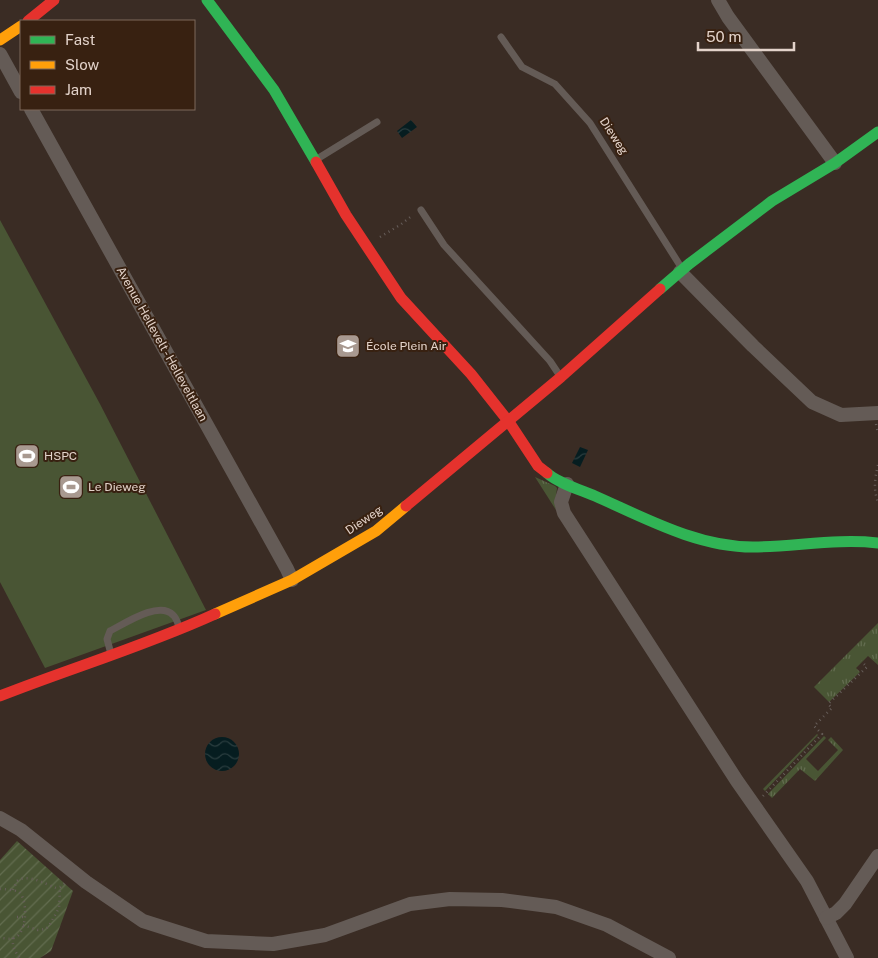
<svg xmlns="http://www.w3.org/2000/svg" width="878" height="958" font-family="'Public Sans',sans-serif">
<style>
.grass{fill:url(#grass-tufts)}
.garden{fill:url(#garden-furrows)}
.pitch{fill:#495534}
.water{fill:url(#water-waves)}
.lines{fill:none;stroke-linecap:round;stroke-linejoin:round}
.path{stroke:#675e5a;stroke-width:2.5;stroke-dasharray:1 4;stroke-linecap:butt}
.lane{stroke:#645b56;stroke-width:7}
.street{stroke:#645b56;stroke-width:14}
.fast{stroke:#30b455;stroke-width:11}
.slow{stroke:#ff9f0a;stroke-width:11}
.jam{stroke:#e5322d;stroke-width:11}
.labels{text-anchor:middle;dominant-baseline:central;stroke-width:4;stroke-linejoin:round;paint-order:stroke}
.street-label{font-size:12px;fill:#e3d3ca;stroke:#382111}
.poi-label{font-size:12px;fill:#e3d3ca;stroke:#382111;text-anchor:start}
</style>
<defs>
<pattern id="grass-tufts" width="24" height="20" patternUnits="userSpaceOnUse" patternTransform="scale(1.25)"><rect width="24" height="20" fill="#495534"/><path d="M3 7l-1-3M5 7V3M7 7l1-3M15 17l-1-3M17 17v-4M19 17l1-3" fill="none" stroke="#636d50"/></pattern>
<pattern id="garden-furrows" width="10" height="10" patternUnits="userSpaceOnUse" patternTransform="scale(1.25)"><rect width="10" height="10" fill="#495534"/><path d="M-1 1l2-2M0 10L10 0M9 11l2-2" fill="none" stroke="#636d50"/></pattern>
<pattern id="water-waves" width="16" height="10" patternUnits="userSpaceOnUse" patternTransform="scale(1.25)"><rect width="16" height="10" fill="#061d20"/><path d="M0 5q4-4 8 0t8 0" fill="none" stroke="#2a3d3f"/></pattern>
</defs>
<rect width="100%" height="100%" fill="#3a2c24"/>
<g class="grass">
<polygon points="535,477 555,486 557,488 555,503 556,510"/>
<polygon points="878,623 878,665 868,656 856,668 860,672 829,702 814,687"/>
<polygon points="817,734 818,735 765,791 763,789"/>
<polygon points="824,736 826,738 806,759 818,771 838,750 828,740 831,737 843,750 815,781 800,769 772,798 768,794"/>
</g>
<polygon class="garden" points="17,841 73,891 51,951 40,958 0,958 0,860"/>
<polygon class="pitch" points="0,220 100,404 206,610 45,668 0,582"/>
<g class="water">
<polygon points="411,120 417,127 402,138 397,131"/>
<polygon points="580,447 588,450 580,467 572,463"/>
<circle cx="222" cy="754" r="17"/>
</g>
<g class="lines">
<g class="path">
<polyline points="380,237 400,225 413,215"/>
<polyline points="876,424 878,433"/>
<path d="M878 465C875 478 873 489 878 502"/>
<polyline points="763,796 822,734 814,726 832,708 828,704 867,667 861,661"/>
<path d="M0 889C4 889 16 890 19 892 28 900 27 931 16 937 11 940 5 938 0 938"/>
<path d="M13 890 17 881C28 873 45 884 56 888L60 887 66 882"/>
<polyline points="17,917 25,917"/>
<polyline points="23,925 38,930 46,929 49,926 59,908 60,888"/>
<path d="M13 938C12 946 15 952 20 958"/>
</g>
<g class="lane">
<polyline points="501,37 522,67 555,84 590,123 681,267"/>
<polyline points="317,159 377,122"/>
<polyline points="421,210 444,245 550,361 560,376"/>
<path d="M111 654 107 639 110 631C124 624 159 600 173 615 177 618 178 625 180 629"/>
</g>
<g class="street">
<polyline points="718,0 728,17 835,163"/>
<polyline points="0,54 21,92"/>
<polyline points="31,109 287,569 292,580"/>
<polyline points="680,272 753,346 812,402 841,415 878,413"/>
<polyline points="567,484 561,502 564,513 737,781 807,881 847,958"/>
<polyline points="0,818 21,830 86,882 143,921 206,941 273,944 325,935 410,904 450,899 502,900 556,907 607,925 669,958"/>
<polyline points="826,918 836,913 845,904 878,856"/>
</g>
<g class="fast">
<polyline points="207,0 274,90 316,162"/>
<polyline points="660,289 689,264 772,201 835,163 878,132"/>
<path d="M547 473C558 483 581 490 595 496 645 518 697 547 753 547 794 547 837 538 878 543"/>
</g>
<g class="slow">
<polyline points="0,40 21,26"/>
<polyline points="215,614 292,580 376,531 406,506"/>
</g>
<g class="jam">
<polyline points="28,21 54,0"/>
<polyline points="316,162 346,215 401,298 471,374 509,422 538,466 547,473"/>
<polyline points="406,506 561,377 660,289"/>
<path d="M0 696C71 668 145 646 215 614"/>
</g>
</g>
<defs>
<symbol id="school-square" viewBox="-11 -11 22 22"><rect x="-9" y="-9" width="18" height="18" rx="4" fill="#a89990" stroke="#382111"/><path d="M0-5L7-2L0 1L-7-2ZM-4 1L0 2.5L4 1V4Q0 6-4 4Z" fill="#fff"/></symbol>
<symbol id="stadium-square" viewBox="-11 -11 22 22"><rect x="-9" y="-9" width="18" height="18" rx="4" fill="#a89990" stroke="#382111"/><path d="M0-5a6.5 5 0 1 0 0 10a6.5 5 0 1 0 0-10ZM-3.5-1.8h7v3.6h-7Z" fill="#fff"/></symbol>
</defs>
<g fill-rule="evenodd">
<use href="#school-square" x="334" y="332" width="28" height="28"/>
<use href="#stadium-square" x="13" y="442" width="28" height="28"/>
<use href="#stadium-square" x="57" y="473" width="28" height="28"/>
</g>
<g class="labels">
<g class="street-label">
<text transform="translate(614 136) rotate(57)">Dieweg</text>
<text transform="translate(162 344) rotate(61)">Avenue Hellevelt - Helleveltlaan</text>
<text transform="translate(364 520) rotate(-34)">Dieweg</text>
</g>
<g class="poi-label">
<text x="366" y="346">École Plein Air</text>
<text x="44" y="456">HSPC</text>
<text x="88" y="487">Le Dieweg</text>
</g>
</g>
<rect x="20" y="20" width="175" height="90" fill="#382111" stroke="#7c685b"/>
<rect x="30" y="36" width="25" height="8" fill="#30b455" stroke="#7c685b"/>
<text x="65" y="45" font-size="15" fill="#e3d3ca">Fast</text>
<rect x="30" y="61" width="25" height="8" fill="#ff9f0a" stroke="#7c685b"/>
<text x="65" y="70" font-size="15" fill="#e3d3ca">Slow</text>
<rect x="30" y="86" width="25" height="8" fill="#e5322d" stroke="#7c685b"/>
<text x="65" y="95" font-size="15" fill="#e3d3ca">Jam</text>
<path d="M698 42v8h96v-8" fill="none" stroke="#e3d3ca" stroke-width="2.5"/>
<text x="706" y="42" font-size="15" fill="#e3d3ca" stroke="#382111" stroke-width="4" paint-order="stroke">50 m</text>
</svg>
